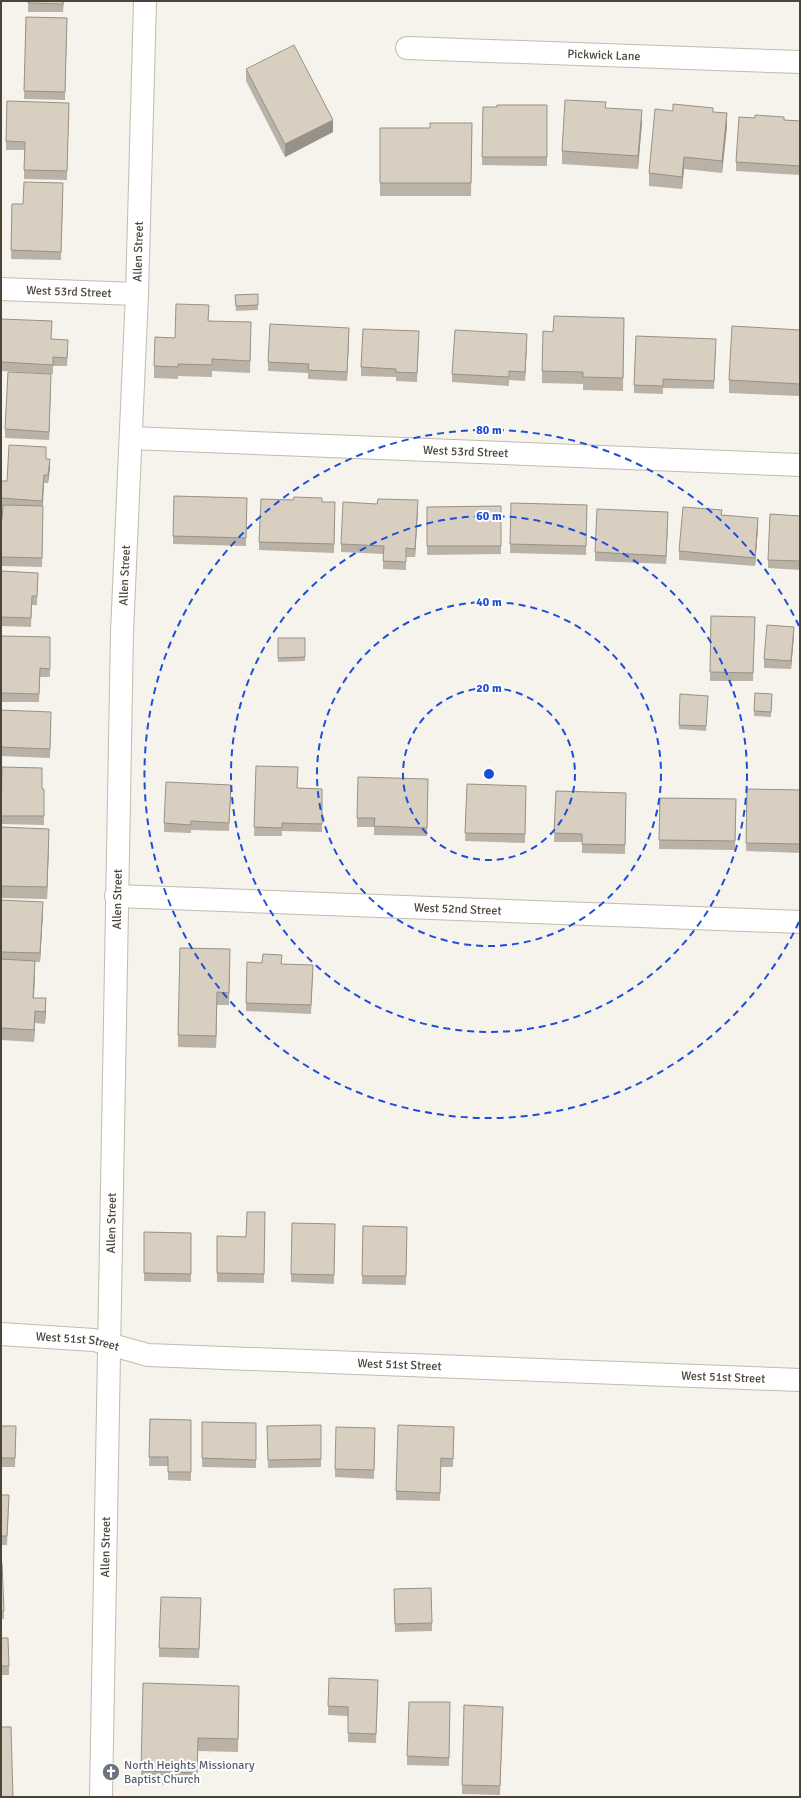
<svg xmlns="http://www.w3.org/2000/svg" width="801" height="1798" font-family="Signika,sans-serif">
<style>
.lines{fill:none;stroke-linecap:round;stroke-linejoin:round}
.minor-casing{stroke:#c2bbae;stroke-width:24}
.tertiary-casing{stroke:#c2bbae;stroke-width:24}
.minor{stroke:#fff;stroke-width:22}
.tertiary{stroke:#fff;stroke-width:22}
.wall{fill:#bab2a6}
.shaded-wall{fill:#979187}
.building{fill:#d8cfc1;stroke:#979187}
.ring{fill:none;stroke:#1d4ed8;stroke-width:2;stroke-dasharray:7 5}
.labels{text-anchor:middle;dominant-baseline:central;stroke-width:4;stroke-linejoin:round;paint-order:stroke}
.street-label{font-size:12px;fill:#4b4439;stroke:#fff}
.worship-label{font-size:12px;fill:#5b616d;stroke:#fff;text-anchor:start}
.centre{fill:#1d4ed8;stroke:#fff;stroke-width:2}
.ring-label{font-size:12px;text-anchor:middle;font-weight:bold;fill:#1d4ed8;stroke:#fff;stroke-width:4;stroke-linejoin:round;paint-order:stroke}
</style>
<rect width="100%" height="100%" fill="#f6f3ec"/>
<g class="lines">
<defs>
<g id="minor">
<path id="s1" d="M407 48 800 62"/>
<path id="s2" d="M1 289 137 294"/>
<path id="s3" d="M131 438 800 465"/>
<path id="s4" d="M116 896 800 922"/>
<path id="s5" d="M1 1334 94 1340 148 1355 800 1380"/>
</g>
<g id="tertiary">
<path id="s6" d="M101 1797 122 632 137 294 145 1"/>
</g>
</defs>
<use href="#minor" class="minor-casing"/>
<use href="#tertiary" class="tertiary-casing"/>
<use href="#minor" class="minor"/>
<use href="#tertiary" class="tertiary"/>
</g>
<g class="wall">
<polygon points="28,1 64,1 63,12 28,12"/>
<polygon points="26,17 67,26 65,100 24,99"/>
<polygon points="246,69 333,132 285,157 246,81"/>
<polygon points="69,103 67,180 24,179 24,150 6,150 6,141"/>
<polygon points="547,105 547,166 482,165 483,107 497,107"/>
<polygon points="673,111 713,112 727,126 722,173 684,169 682,189 649,186 649,173"/>
<polygon points="784,120 800,121 800,175 736,171 736,162"/>
<polygon points="642,122 638,169 562,164 562,151"/>
<polygon points="472,123 471,196 380,196 380,128 430,128"/>
<polygon points="63,191 61,260 11,259 12,204 23,204"/>
<polygon points="258,294 258,310 236,311 235,295"/>
<polygon points="1,319 51,339 68,348 67,366 53,366 53,374 1,371"/>
<polygon points="208,321 251,335 250,373 212,371 212,377 178,376 178,379 154,378 154,366 175,338"/>
<polygon points="624,330 623,391 583,390 583,384 542,383 542,371 553,332"/>
<polygon points="800,330 800,396 729,393 729,380"/>
<polygon points="349,337 347,381 308,379 308,373 268,371 268,362"/>
<polygon points="419,340 417,382 396,381 396,377 361,376 361,367"/>
<polygon points="527,342 525,381 509,380 509,386 452,382 452,374"/>
<polygon points="716,347 714,389 663,388 663,394 634,393 634,385"/>
<polygon points="51,383 49,440 5,438 5,429"/>
<polygon points="46,459 50,468 48,483 44,483 43,506 43,515 42,567 1,566 1,519 2,519 3,507 1,507 1,481 7,481"/>
<polygon points="174,496 247,498 246,546 173,544"/>
<polygon points="322,502 335,511 334,553 259,550 259,542"/>
<polygon points="511,503 587,505 586,555 510,553"/>
<polygon points="501,506 501,554 427,555 427,507"/>
<polygon points="418,509 415,557 406,557 406,570 383,569 383,554 341,552 341,544"/>
<polygon points="722,515 758,527 755,566 679,560 679,551"/>
<polygon points="800,516 800,570 768,568 768,560"/>
<polygon points="668,521 666,564 595,561 595,552"/>
<polygon points="1,571 38,573 37,605 32,605 31,627 1,626"/>
<polygon points="711,616 755,617 753,681 710,681"/>
<polygon points="794,635 791,669 764,668 764,659"/>
<polygon points="1,636 50,637 50,677 40,677 39,702 1,702"/>
<polygon points="278,638 305,638 305,661 278,662"/>
<polygon points="680,694 708,696 706,731 679,729"/>
<polygon points="772,694 771,717 754,716 754,711"/>
<polygon points="1,710 51,720 50,758 1,756"/>
<polygon points="256,766 297,788 322,789 322,832 282,831 282,836 254,836"/>
<polygon points="428,779 427,836 374,835 374,827 357,827 357,818"/>
<polygon points="467,784 526,786 525,843 465,841"/>
<polygon points="42,789 44,789 44,825 1,824 1,791"/>
<polygon points="747,789 800,790 800,853 746,851"/>
<polygon points="556,791 626,793 625,854 582,853 582,842 554,842"/>
<polygon points="231,793 229,831 191,830 191,833 164,832 164,823"/>
<polygon points="660,798 736,799 735,850 659,849"/>
<polygon points="1,827 49,841 47,899 1,898"/>
<polygon points="1,900 43,911 40,962 35,962 35,973 34,998 46,1010 45,1024 35,1023 34,1042 1,1040"/>
<polygon points="230,961 229,1005 217,1005 216,1048 178,1047 178,1035"/>
<polygon points="281,964 313,974 311,1014 246,1011 246,1003"/>
<polygon points="265,1212 264,1283 217,1282 217,1236 246,1237"/>
<polygon points="335,1224 334,1284 291,1282 291,1274"/>
<polygon points="363,1226 407,1227 406,1285 362,1284"/>
<polygon points="144,1232 191,1233 191,1282 144,1281"/>
<polygon points="150,1419 191,1420 191,1481 168,1480 168,1466 149,1466"/>
<polygon points="202,1422 256,1423 256,1468 202,1467"/>
<polygon points="321,1425 321,1467 268,1468 267,1426"/>
<polygon points="1,1426 16,1426 15,1467 1,1467"/>
<polygon points="454,1435 453,1467 441,1467 440,1501 396,1500 396,1491"/>
<polygon points="375,1437 374,1479 335,1477 335,1469"/>
<polygon points="1,1495 9,1504 7,1545 1,1545"/>
<polygon points="1,1563 4,1611 4,1619 1,1619"/>
<polygon points="394,1598 432,1623 432,1631 395,1632"/>
<polygon points="201,1606 199,1658 159,1657 159,1648"/>
<polygon points="1,1638 9,1666 9,1675 1,1675"/>
<polygon points="378,1688 376,1743 348,1742 348,1716 328,1715 328,1706"/>
<polygon points="239,1698 238,1752 198,1751 197,1785 141,1784 141,1771"/>
<polygon points="450,1702 449,1766 407,1765 407,1756"/>
<polygon points="503,1715 500,1795 462,1794 462,1785"/>
</g>
<g class="shaded-wall">
<polygon points="642,110 642,122 638,169 638,156"/>
<polygon points="727,113 727,126 722,173 722,161"/>
<polygon points="333,120 333,132 285,157 285,144"/>
<polygon points="684,157 684,169 682,189 682,177"/>
<polygon points="349,328 349,337 347,381 347,372"/>
<polygon points="527,334 527,342 525,381 525,372"/>
<polygon points="51,374 51,383 49,440 49,432"/>
<polygon points="50,459 50,468 48,483 48,475"/>
<polygon points="44,475 44,483 42,510 42,501"/>
<polygon points="418,500 418,509 415,557 415,549"/>
<polygon points="668,512 668,521 666,564 666,556"/>
<polygon points="758,518 758,527 755,566 755,558"/>
<polygon points="794,627 794,635 791,669 791,661"/>
<polygon points="49,829 49,841 47,899 47,887"/>
<polygon points="43,902 43,911 40,962 40,953"/>
<polygon points="35,961 35,973 33,1010 33,998"/>
<polygon points="217,992 217,1005 216,1048 216,1036"/>
<polygon points="46,998 46,1010 45,1024 45,1012"/>
<polygon points="35,1011 35,1023 34,1042 34,1030"/>
</g>
<g class="building">
<polygon points="28,1 63,1 63,4 28,3"/>
<polygon points="26,17 67,18 65,92 24,91"/>
<polygon points="294,45 333,120 285,144 246,69"/>
<polygon points="565,100 606,102 605,108 642,110 638,156 562,151"/>
<polygon points="7,101 69,103 67,171 24,170 25,142 6,141"/>
<polygon points="673,104 713,108 713,112 727,113 722,161 684,157 682,177 649,173 655,109 673,111"/>
<polygon points="497,105 547,105 547,157 482,157 483,107 497,107"/>
<polygon points="755,115 784,117 784,120 800,121 800,166 736,162 739,117 755,118"/>
<polygon points="430,123 472,123 471,183 380,183 380,128 430,128"/>
<polygon points="24,182 63,183 61,252 11,250 12,204 23,204"/>
<polygon points="258,294 258,305 236,306 235,295"/>
<polygon points="176,304 209,305 208,321 251,322 250,361 212,359 212,365 178,364 178,367 154,366 155,337 175,338"/>
<polygon points="554,316 624,318 623,378 583,377 583,372 542,371 543,331 553,332"/>
<polygon points="1,319 52,321 51,339 68,340 67,358 53,357 53,365 1,362"/>
<polygon points="270,324 349,328 347,372 308,370 309,364 268,362"/>
<polygon points="732,326 800,330 800,384 729,380"/>
<polygon points="363,329 419,331 417,373 396,372 396,369 361,367"/>
<polygon points="455,330 527,334 525,372 509,371 509,377 452,374"/>
<polygon points="636,336 716,339 714,381 663,379 663,386 634,385"/>
<polygon points="8,372 51,374 49,432 5,429"/>
<polygon points="9,445 46,447 46,459 50,459 48,475 44,475 42,501 1,498 1,481 7,481"/>
<polygon points="174,496 247,498 246,538 173,536"/>
<polygon points="294,497 322,498 322,502 335,502 334,544 259,542 261,499 293,500"/>
<polygon points="378,499 418,500 415,549 406,548 406,562 383,561 384,546 341,544 343,502 377,504"/>
<polygon points="511,503 587,505 586,546 510,544"/>
<polygon points="3,505 43,506 42,558 1,557 1,519 2,519"/>
<polygon points="501,506 501,546 427,546 427,507"/>
<polygon points="683,507 722,510 721,515 758,518 755,558 679,551"/>
<polygon points="597,509 668,512 666,556 595,552"/>
<polygon points="770,514 800,516 800,561 768,560"/>
<polygon points="1,571 38,573 37,596 32,596 31,618 1,617"/>
<polygon points="711,616 755,617 753,673 710,672"/>
<polygon points="767,625 794,627 791,661 764,659"/>
<polygon points="1,636 50,637 50,669 40,668 39,694 1,693"/>
<polygon points="278,638 305,638 305,657 278,658"/>
<polygon points="755,693 772,694 771,712 754,711"/>
<polygon points="680,694 708,696 706,726 679,725"/>
<polygon points="1,710 51,712 50,749 1,747"/>
<polygon points="256,766 298,767 297,788 322,789 322,824 282,823 282,828 254,827"/>
<polygon points="2,767 42,768 42,789 44,789 44,816 1,816"/>
<polygon points="358,777 428,779 427,828 374,826 375,818 357,818"/>
<polygon points="166,782 231,785 229,823 191,821 191,825 164,823"/>
<polygon points="467,784 526,786 525,834 465,833"/>
<polygon points="747,789 800,790 800,844 746,843"/>
<polygon points="556,791 626,793 625,845 582,844 582,834 554,833"/>
<polygon points="660,798 736,799 735,841 659,840"/>
<polygon points="1,827 49,829 47,887 1,886"/>
<polygon points="1,900 43,902 40,953 1,952"/>
<polygon points="180,948 230,949 229,993 217,992 216,1036 178,1035"/>
<polygon points="263,954 282,955 281,964 313,965 311,1005 246,1003 247,962 262,963"/>
<polygon points="1,959 35,961 33,998 46,998 45,1012 35,1011 34,1030 1,1028"/>
<polygon points="247,1212 265,1212 264,1274 217,1273 217,1236 246,1237"/>
<polygon points="292,1223 335,1224 334,1275 291,1274"/>
<polygon points="363,1226 407,1227 406,1276 362,1276"/>
<polygon points="144,1232 191,1233 191,1274 144,1273"/>
<polygon points="150,1419 191,1420 191,1472 168,1472 168,1457 149,1457"/>
<polygon points="202,1422 256,1423 256,1460 202,1458"/>
<polygon points="321,1425 321,1459 268,1460 267,1426"/>
<polygon points="398,1425 454,1427 453,1459 441,1458 440,1493 396,1491"/>
<polygon points="1,1426 16,1426 15,1458 1,1458"/>
<polygon points="336,1427 375,1428 374,1470 335,1469"/>
<polygon points="1,1495 9,1495 7,1536 1,1536"/>
<polygon points="1,1563 2,1563 4,1611 1,1611"/>
<polygon points="431,1588 432,1623 395,1624 394,1589"/>
<polygon points="161,1597 201,1598 199,1649 159,1648"/>
<polygon points="1,1638 8,1638 9,1666 1,1666"/>
<polygon points="329,1678 378,1680 376,1734 348,1733 348,1707 328,1706"/>
<polygon points="143,1683 239,1686 238,1739 198,1738 197,1773 141,1771"/>
<polygon points="409,1702 450,1702 449,1758 407,1756"/>
<polygon points="464,1705 503,1707 500,1786 462,1785"/>
<polygon points="1,1727 11,1727 13,1797 1,1797"/>
</g>
<g class="ring">
<circle cx="489" cy="774" r="86"/>
<circle cx="489" cy="774" r="172"/>
<circle cx="489" cy="774" r="258"/>
<path d="M799 922A344 344 0 1 1 799 626"/>
</g>
<defs>
<symbol id="church-disc" viewBox="-11 -11 22 22"><circle r="9.5" fill="#6b7280" stroke="#fff"/><path d="M-1.2-6h2.4v3.5h3.3v2.4h-3.3V6h-2.4V-.1h-3.3v-2.4h3.3Z" fill="#fff"/></symbol>
</defs>
<g fill-rule="evenodd">
<use href="#church-disc" x="101" y="1762" width="20" height="20"/>
</g>
<g class="labels">
<g class="street-label">
<text stroke="none"><textPath href="#s1" startOffset="197">Pickwick Lane</textPath></text>
<text stroke="none"><textPath href="#s6" startOffset="1546">Allen Street</textPath></text>
<text stroke="none"><textPath href="#s2" startOffset="68">West 53rd Street</textPath></text>
<text stroke="none"><textPath href="#s3" startOffset="335">West 53rd Street</textPath></text>
<text stroke="none"><textPath href="#s6" startOffset="1222">Allen Street</textPath></text>
<text stroke="none"><textPath href="#s6" startOffset="898">Allen Street</textPath></text>
<text stroke="none"><textPath href="#s4" startOffset="342">West 52nd Street</textPath></text>
<text stroke="none"><textPath href="#s6" startOffset="574">Allen Street</textPath></text>
<text stroke="none"><textPath href="#s5" startOffset="77">West 51st Street</textPath></text>
<text stroke="none"><textPath href="#s5" startOffset="401">West 51st Street</textPath></text>
<text stroke="none"><textPath href="#s5" startOffset="725">West 51st Street</textPath></text>
<text stroke="none"><textPath href="#s6" startOffset="250">Allen Street</textPath></text>
</g>
<g class="worship-label">
<text x="124" y="1765">North Heights Missionary<tspan x="124" dy="14">Baptist Church</tspan></text>
</g>
</g>
<circle cx="489" cy="774" r="6" class="centre"/>
<g class="ring-label">
<text x="489" y="434">80 m</text>
<text x="489" y="520">60 m</text>
<text x="489" y="606">40 m</text>
<text x="489" y="692">20 m</text>
</g>
<rect width="801" height="1798" fill="none" stroke="#4b4439" stroke-width="4"/>
</svg>
